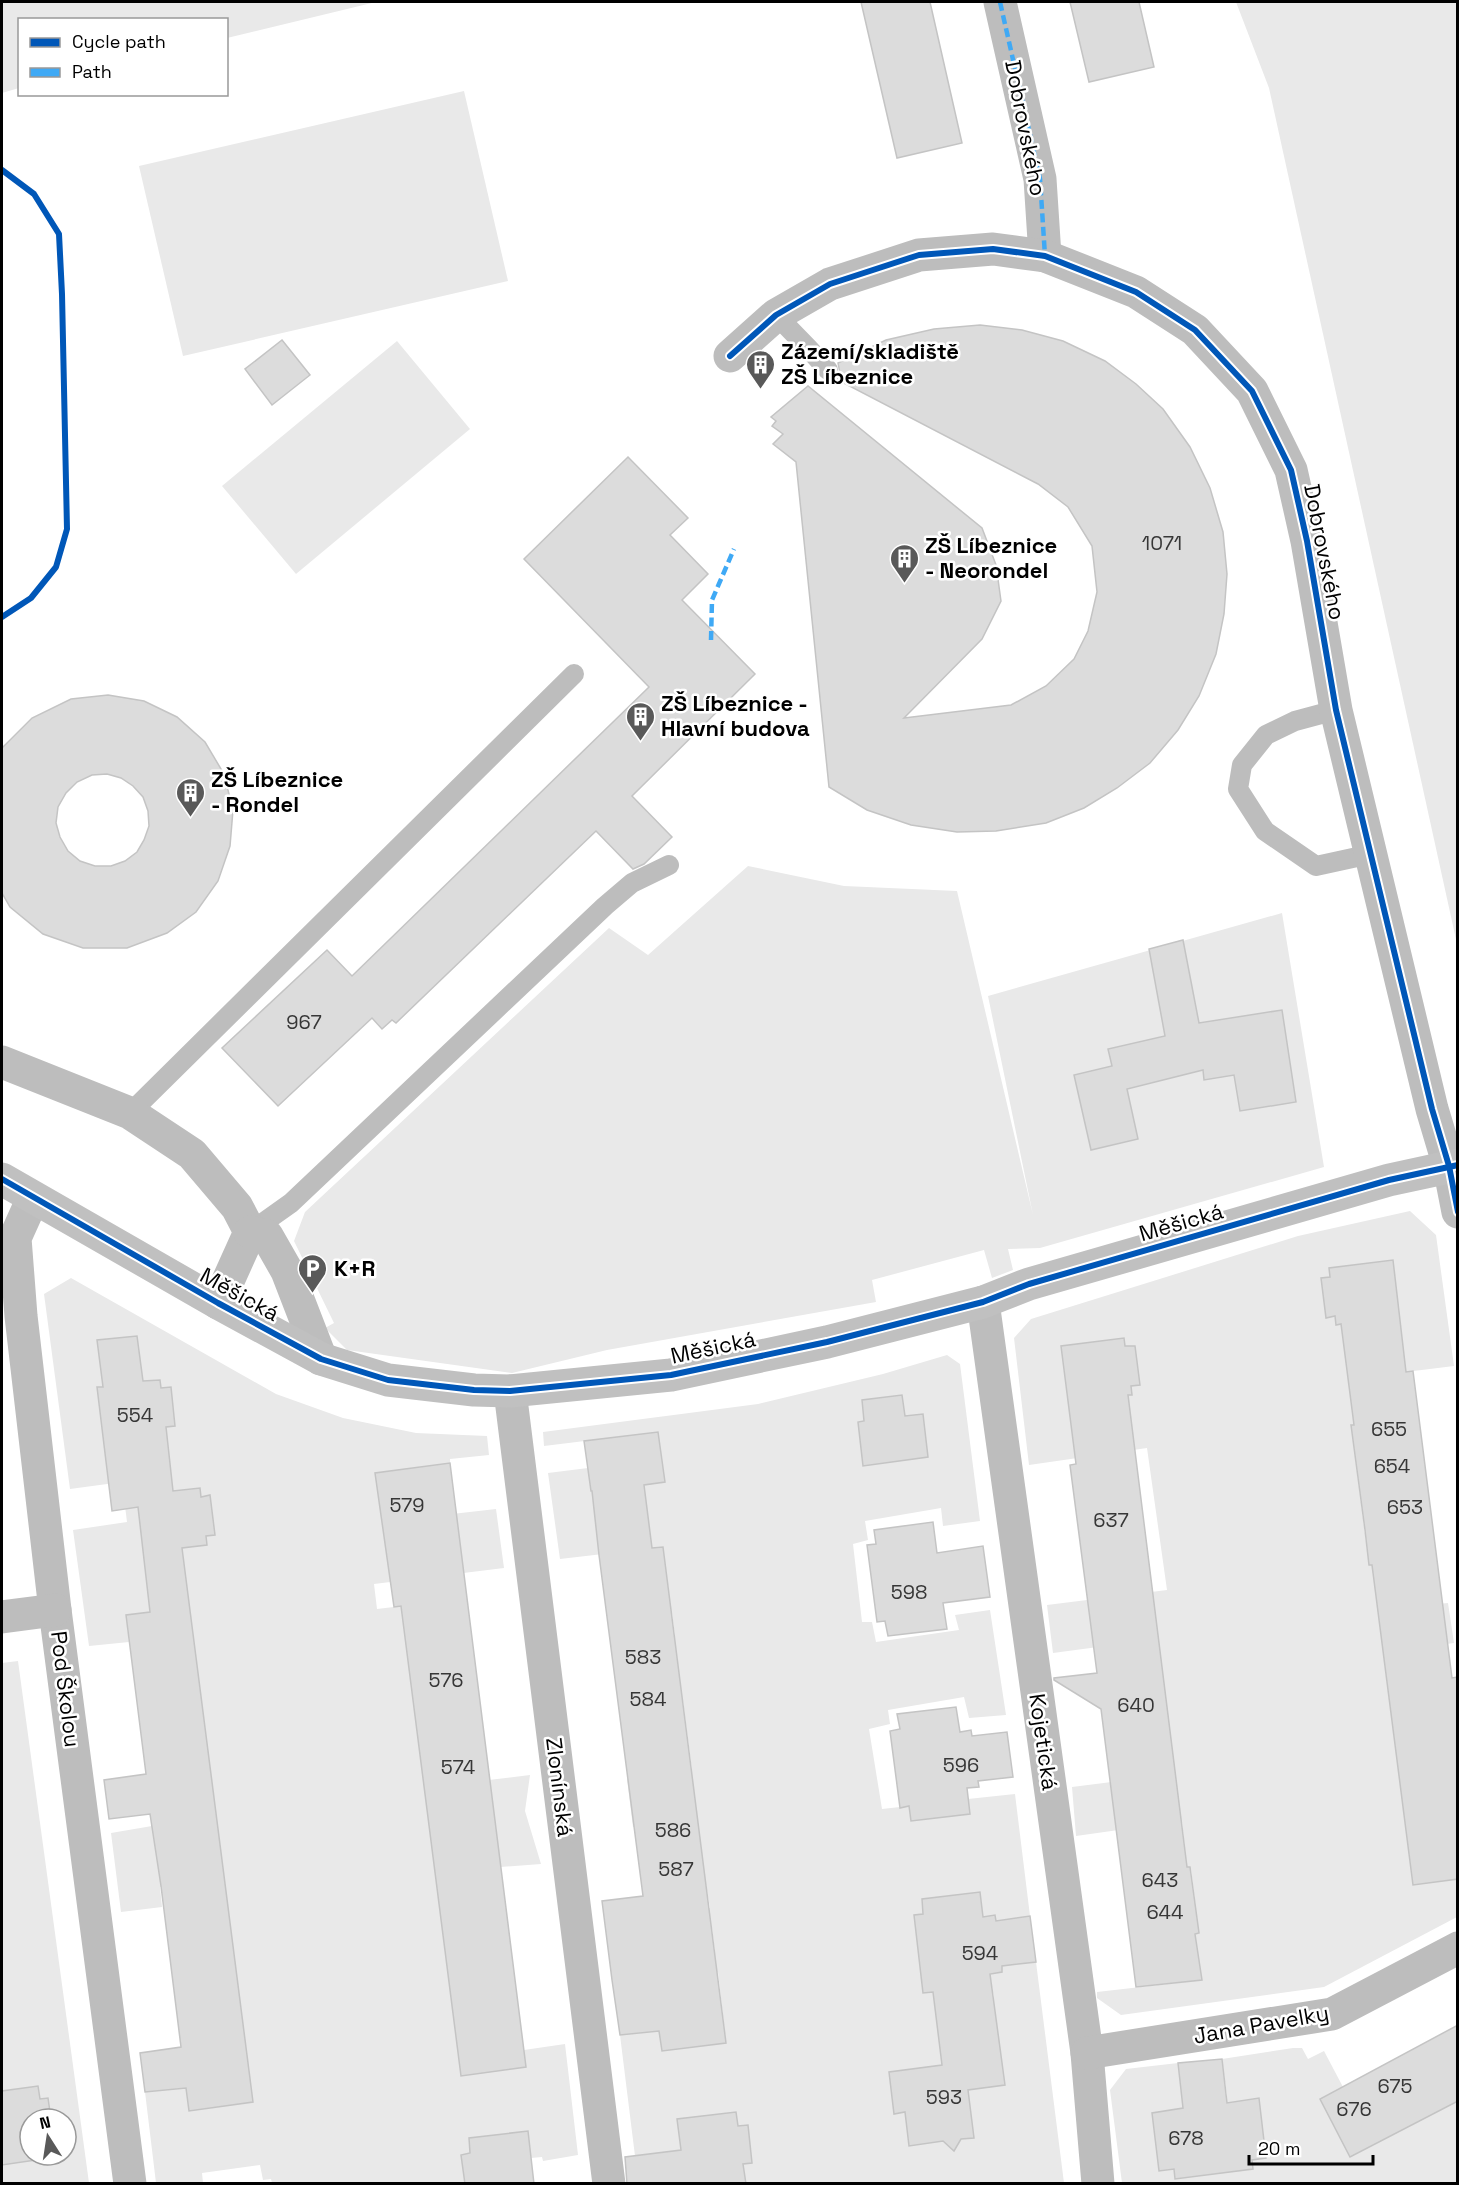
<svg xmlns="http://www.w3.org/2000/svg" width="1459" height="2185" font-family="'Space Grotesk',sans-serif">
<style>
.green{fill:#e9e9e9;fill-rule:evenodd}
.building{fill:#dcdcdc;stroke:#c4c4c4;stroke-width:1.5;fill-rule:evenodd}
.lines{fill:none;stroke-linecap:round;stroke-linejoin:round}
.lane{stroke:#bdbdbd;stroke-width:20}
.street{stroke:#bdbdbd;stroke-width:33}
.secondary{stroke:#c0c0c0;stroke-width:33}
.quiet{stroke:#3fa9f5;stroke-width:4.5;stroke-dasharray:9 4.5;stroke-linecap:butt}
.cycleway-casing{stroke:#fff;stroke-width:10}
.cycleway{stroke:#0057b8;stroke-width:6}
.labels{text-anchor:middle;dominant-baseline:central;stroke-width:5;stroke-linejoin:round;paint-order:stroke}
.number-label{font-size:20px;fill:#373737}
.street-label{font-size:22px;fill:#000;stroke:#fff}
.poi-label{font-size:22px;font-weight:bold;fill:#000;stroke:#fff;text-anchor:start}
</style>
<rect width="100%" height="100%" fill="#fff"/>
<g class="green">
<polygon points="2,2 376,2 227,38 226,20 20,20 19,88 2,93"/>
<polygon points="1236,2 1457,2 1457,944 1269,88"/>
<polygon points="464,91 508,281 183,356 139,166"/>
<polygon points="397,341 470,429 296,574 222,486"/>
<polygon points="748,866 844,886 957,891 1033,1215 988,996 1282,913 1324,1167 1040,1248 1008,1249 1013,1270 992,1278 984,1250 872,1280 876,1302 607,1350 512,1373 347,1350 325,1328 334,1323 294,1241 305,1212 609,928 648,955"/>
<polygon points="1410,1211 1436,1235 1454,1366 1349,1379 1354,1425 1351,1425 1369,1565 1372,1565 1378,1610 1448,1603 1454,1643 1383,1652 1413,1884 1457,1879 1457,1917 1324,1987 1121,2015 1097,1998 1097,1992 1202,1980 1195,1934 1199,1933 1191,1869 1187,1867 1182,1821 1076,1836 1072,1787 1175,1774 1158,1639 1053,1653 1047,1605 1167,1590 1147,1448 1029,1465 1014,1338 1031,1319 1298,1236"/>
<polygon points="71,1278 276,1394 343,1418 416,1433 487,1436 489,1455 450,1459 450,1463 376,1473 382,1522 496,1509 504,1568 374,1584 377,1609 402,1606 489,1780 530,1775 525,1811 541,1864 500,1867 461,2075 526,2067 524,2050 565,2044 578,2155 543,2161 542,2157 531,2158 528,2131 469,2138 470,2153 461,2155 465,2183 272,2183 271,2179 263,2180 260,2165 202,2173 203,2183 156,2183 145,2092 186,2088 189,2111 253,2102 224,1879 160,1887 162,1907 121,1912 111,1833 152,1826 201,1696 198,1673 194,1673 189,1607 126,1615 129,1642 89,1646 73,1530 127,1522 122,1482 70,1489 44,1294"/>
<polygon points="947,1355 960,1364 980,1521 943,1526 941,1508 865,1521 868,1540 853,1544 862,1622 872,1622 876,1642 959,1630 955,1615 990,1610 1006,1715 969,1718 964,1697 888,1710 890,1724 869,1729 882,1809 909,1806 970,1814 968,1799 1015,1794 1030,1916 996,1921 995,1916 983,1917 980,1892 922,1899 923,1914 935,2007 994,1998 990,1974 1002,1966 1036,1962 1064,2183 746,2183 743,2164 752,2162 748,2125 738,2126 736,2112 678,2119 681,2150 635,2156 620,2035 659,2031 662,2051 726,2042 718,1972 713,1973 710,1953 715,1952 712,1928 707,1929 705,1909 710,1908 706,1884 702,1884 697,1818 633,1827 627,1779 692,1770 683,1701 678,1701 676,1681 680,1681 677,1656 673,1657 670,1637 675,1636 672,1613 667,1613 664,1593 669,1592 663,1547 560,1559 548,1473 588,1468 591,1491 647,1514 644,1485 664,1482 658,1432 544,1446 543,1432 758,1404 883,1374"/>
<path d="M18 1661 89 2183H2V1663ZM30 2119H66V2155H30Z"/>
<polygon points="1293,2048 1302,2048 1308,2059 1324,2051 1343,2087 1320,2099 1350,2157 1457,2100 1457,2183 1122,2183 1110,2090 1126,2069 1178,2063 1182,2101 1190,2107 1152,2113 1159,2171 1174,2169 1175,2179 1252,2169 1252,2160 1266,2157 1259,2099 1221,2104 1227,2096 1222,2059"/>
</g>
<g class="building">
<polygon points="861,2 930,2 962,143 897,158"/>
<polygon points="1070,2 1139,2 1154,67 1089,82"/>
<polygon points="980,325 1022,330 1063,341 1105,361 1136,384 1163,409 1190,447 1210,488 1223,532 1227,574 1224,614 1216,654 1199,696 1178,730 1150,763 1117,788 1084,808 1046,823 996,831 957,832 911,825 867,810 829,787 796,462 773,444 783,434 772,426 776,421 771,417 808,386 982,528 996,565 1001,601 982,639 904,718 1011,705 1046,686 1074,659 1088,631 1097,592 1092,546 1068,507 1038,484 836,379 840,373 838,363 886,340 934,329"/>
<polygon points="282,340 310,375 272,405 245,369"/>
<polygon points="628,457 688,518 670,535 708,574 682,600 755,674 632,796 672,837 644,864 633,869 596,831 396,1023 392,1020 382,1029 372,1018 278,1106 222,1048 327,950 352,976 649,687 524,559"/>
<path d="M108 695 144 701 177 717 205 742 224 774 233 810 230 846 218 881 196 912 167 933 127 948H83L43 934 10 907 2 893V748L32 718 71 699ZM107 774 121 778 133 786 143 797 148 811 149 826 144 840 137 852 125 861 111 866H95L80 861 68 851 60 837 56 823 58 807 66 793 77 782 92 775Z"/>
<polygon points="1183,940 1199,1023 1282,1010 1296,1102 1240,1111 1234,1075 1204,1080 1203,1070 1127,1089 1138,1139 1091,1150 1074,1075 1112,1066 1108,1049 1165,1036 1149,949"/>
<polygon points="1393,1260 1406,1372 1413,1371 1452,1678 1458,1677 1458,1879 1413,1885 1372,1565 1369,1565 1365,1530 1351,1425 1354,1425 1341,1324 1336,1325 1335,1316 1326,1318 1321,1278 1330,1277 1329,1268"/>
<polygon points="137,1336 143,1381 160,1380 161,1388 171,1387 175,1426 166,1427 173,1491 200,1488 201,1497 210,1495 215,1535 206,1536 207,1545 182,1548 253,2102 189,2111 186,2088 145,2092 140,2053 181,2047 161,1886 150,1814 109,1819 104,1780 146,1774 126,1615 150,1612 138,1507 112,1511 97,1387 103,1387 97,1340"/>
<polygon points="1124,1338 1125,1346 1135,1346 1140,1385 1131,1386 1132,1395 1128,1395 1187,1867 1190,1867 1199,1933 1195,1934 1202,1980 1136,1987 1101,1709 1054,1680 1054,1678 1097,1673 1070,1465 1076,1464 1061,1346"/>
<polygon points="902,1395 905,1416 923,1414 928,1457 863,1466 858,1422 864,1421 862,1400"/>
<polygon points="658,1432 665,1482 644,1485 652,1548 663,1547 726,2043 662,2051 659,2031 620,2035 612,1980 602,1901 643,1896 599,1555 592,1491 591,1491 584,1441"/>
<polygon points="450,1463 526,2067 461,2076 401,1606 394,1607 375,1473"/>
<polygon points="933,1522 937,1553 983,1546 990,1597 943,1603 947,1629 888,1636 885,1621 877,1622 867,1545 876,1544 874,1530"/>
<polygon points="956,1707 960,1732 971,1730 972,1736 1007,1732 1013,1777 978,1781 979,1787 967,1788 970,1814 911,1821 909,1806 900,1808 890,1731 900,1729 897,1714"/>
<polygon points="980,1892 983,1917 995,1915 996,1921 1030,1916 1036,1962 1002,1966 1002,1972 990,1974 1005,2085 968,2090 974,2138 961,2139 954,2151 943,2141 909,2146 905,2112 894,2114 889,2072 942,2065 933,1992 923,1993 914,1915 923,1914 922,1899"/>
<polygon points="1458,2025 1458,2101 1350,2157 1320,2099"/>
<polygon points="1222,2059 1227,2103 1259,2098 1266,2158 1252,2160 1253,2169 1175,2179 1174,2169 1159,2171 1152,2113 1183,2108 1178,2063"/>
<polygon points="38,2086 40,2099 48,2098 51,2119 30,2119 30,2155 56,2155 56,2157 2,2165 2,2091"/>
<polygon points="736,2112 738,2126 748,2125 752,2163 743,2164 746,2184 627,2184 625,2157 681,2150 677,2119"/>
<polygon points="528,2131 534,2184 465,2184 461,2155 470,2153 469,2138"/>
</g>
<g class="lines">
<g class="lane">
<polyline points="776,315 809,349 828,370"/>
<polyline points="1336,710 1295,721 1266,735 1242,765 1238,789 1265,831 1316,866 1371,854"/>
<polyline points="130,1113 574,674"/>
<polyline points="250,1232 291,1203 605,906 632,883 669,865"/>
</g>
<g class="street">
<polyline points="1000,2 1040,179 1045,256"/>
<polyline points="730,356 776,315 830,284 919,255 993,249 1045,256 1136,292 1195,330 1252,391 1291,470 1307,541 1336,710 1432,1109 1449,1166 1458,1212"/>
<polyline points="2,1062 130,1113 192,1154 237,1207 250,1232 218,1303"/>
<polyline points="33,1198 15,1238 21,1316 55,1610 130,2184"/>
<polyline points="250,1232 267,1236 287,1271 321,1359"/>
<polyline points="983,1302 1087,2053 1098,2184"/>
<polyline points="510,1391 609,2184"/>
<polyline points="2,1617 55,1610"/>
<polyline points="1087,2053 1332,2014 1458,1948"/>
</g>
<polyline class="secondary" points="2,1179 218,1303 321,1359 388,1380 474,1390 510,1391 671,1375 827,1342 983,1302 1029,1284 1389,1180 1458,1165"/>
<g class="quiet">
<polyline points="1000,2 1040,179 1045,256"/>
<polyline points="711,640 712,600 734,549"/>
</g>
<defs>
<g id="cycleway">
<polyline points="2,170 34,194 59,234 62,294 67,529 56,567 31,598 2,617"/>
<polyline points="730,356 776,315 830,284 919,255 993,249 1045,256 1136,292 1195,330 1252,391 1291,470 1307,541 1336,710 1432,1109 1449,1166 1458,1212"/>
<polyline points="2,1179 218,1303 321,1359 388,1380 474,1390 510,1391 671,1375 827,1342 983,1302 1029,1284 1389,1180 1458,1165"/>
</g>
</defs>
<use href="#cycleway" class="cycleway-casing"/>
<use href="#cycleway" class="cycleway"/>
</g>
<defs>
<symbol id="building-pin" viewBox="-11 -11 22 30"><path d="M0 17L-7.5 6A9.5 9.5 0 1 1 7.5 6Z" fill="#595959" stroke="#fff"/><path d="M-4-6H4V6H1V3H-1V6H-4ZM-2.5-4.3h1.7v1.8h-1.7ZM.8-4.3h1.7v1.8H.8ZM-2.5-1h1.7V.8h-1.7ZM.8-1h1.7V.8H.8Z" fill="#fff"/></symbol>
<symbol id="parking-pin" viewBox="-11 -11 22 30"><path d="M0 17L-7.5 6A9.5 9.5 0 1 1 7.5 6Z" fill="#595959" stroke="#fff"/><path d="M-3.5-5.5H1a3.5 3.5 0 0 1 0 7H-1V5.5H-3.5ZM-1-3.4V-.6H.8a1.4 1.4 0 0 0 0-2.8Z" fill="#fff"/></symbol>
</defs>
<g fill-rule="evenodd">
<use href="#building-pin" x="744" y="348" width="33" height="45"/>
<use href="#building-pin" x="888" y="542" width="33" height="45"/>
<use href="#building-pin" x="624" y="700" width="33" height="45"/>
<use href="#building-pin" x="174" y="776" width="33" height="45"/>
<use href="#parking-pin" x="296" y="1252" width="33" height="45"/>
</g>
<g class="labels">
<g class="number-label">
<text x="1162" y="543">1071</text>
<text x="304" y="1022">967</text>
<text x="135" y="1415">554</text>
<text x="1389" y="1429">655</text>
<text x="1392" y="1466">654</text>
<text x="407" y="1505">579</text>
<text x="1405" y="1507">653</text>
<text x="1111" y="1520">637</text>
<text x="909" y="1592">598</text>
<text x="643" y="1657">583</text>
<text x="446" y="1680">576</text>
<text x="648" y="1699">584</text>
<text x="1136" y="1705">640</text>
<text x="961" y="1765">596</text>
<text x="458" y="1767">574</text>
<text x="673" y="1830">586</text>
<text x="676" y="1869">587</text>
<text x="1160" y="1880">643</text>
<text x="1165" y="1912">644</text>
<text x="980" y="1953">594</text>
<text x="1395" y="2086">675</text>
<text x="944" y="2097">593</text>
<text x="1354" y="2109">676</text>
<text x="1186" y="2138">678</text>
</g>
<g class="street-label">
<text transform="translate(1026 128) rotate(79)">Dobrovského</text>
<text transform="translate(1325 552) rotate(79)">Dobrovského</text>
<text transform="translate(1181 1222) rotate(-16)">Měšická</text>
<text transform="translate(240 1294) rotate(29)">Měšická</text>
<text transform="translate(713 1347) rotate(-12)">Měšická</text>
<text transform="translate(66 1689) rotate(83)">Pod Školou</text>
<text transform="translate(1044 1742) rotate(82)">Kojetická</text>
<text transform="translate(560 1787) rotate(83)">Zlonínská</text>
<text transform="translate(1261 2024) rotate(-10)">Jana Pavelky</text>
</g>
<g class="poi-label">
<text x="781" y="351">Zázemí/skladiště<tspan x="781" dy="25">ZŠ Líbeznice</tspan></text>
<text x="925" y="545">ZŠ Líbeznice<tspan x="925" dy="25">- Neorondel</tspan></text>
<text x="661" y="703">ZŠ Líbeznice -<tspan x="661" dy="25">Hlavní budova</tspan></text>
<text x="211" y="779">ZŠ Líbeznice<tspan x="211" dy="25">- Rondel</tspan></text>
<text x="334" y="1268">K+R</text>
</g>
</g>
<rect width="1459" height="2185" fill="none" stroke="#000000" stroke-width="6"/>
<rect x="18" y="18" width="210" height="78" fill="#ffffff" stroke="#999999" stroke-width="1.5"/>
<rect x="30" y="38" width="30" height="9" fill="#0057b8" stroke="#999999" stroke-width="1.5"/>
<text x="72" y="48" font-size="18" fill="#000000">Cycle path</text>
<rect x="30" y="68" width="30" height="9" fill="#3fa9f5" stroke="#999999" stroke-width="1.5"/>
<text x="72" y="78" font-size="18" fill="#000000">Path</text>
<g transform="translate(48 2137) rotate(348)"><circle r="28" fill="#ffffff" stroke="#999999" stroke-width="1.5"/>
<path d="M0-4.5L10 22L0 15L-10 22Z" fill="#595959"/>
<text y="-9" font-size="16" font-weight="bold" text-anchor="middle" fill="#000000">N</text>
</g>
<path d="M1249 2155v9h124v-9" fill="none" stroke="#000000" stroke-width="3"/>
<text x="1258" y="2155" font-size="18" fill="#000000" stroke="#ffffff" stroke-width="4.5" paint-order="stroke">20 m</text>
</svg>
